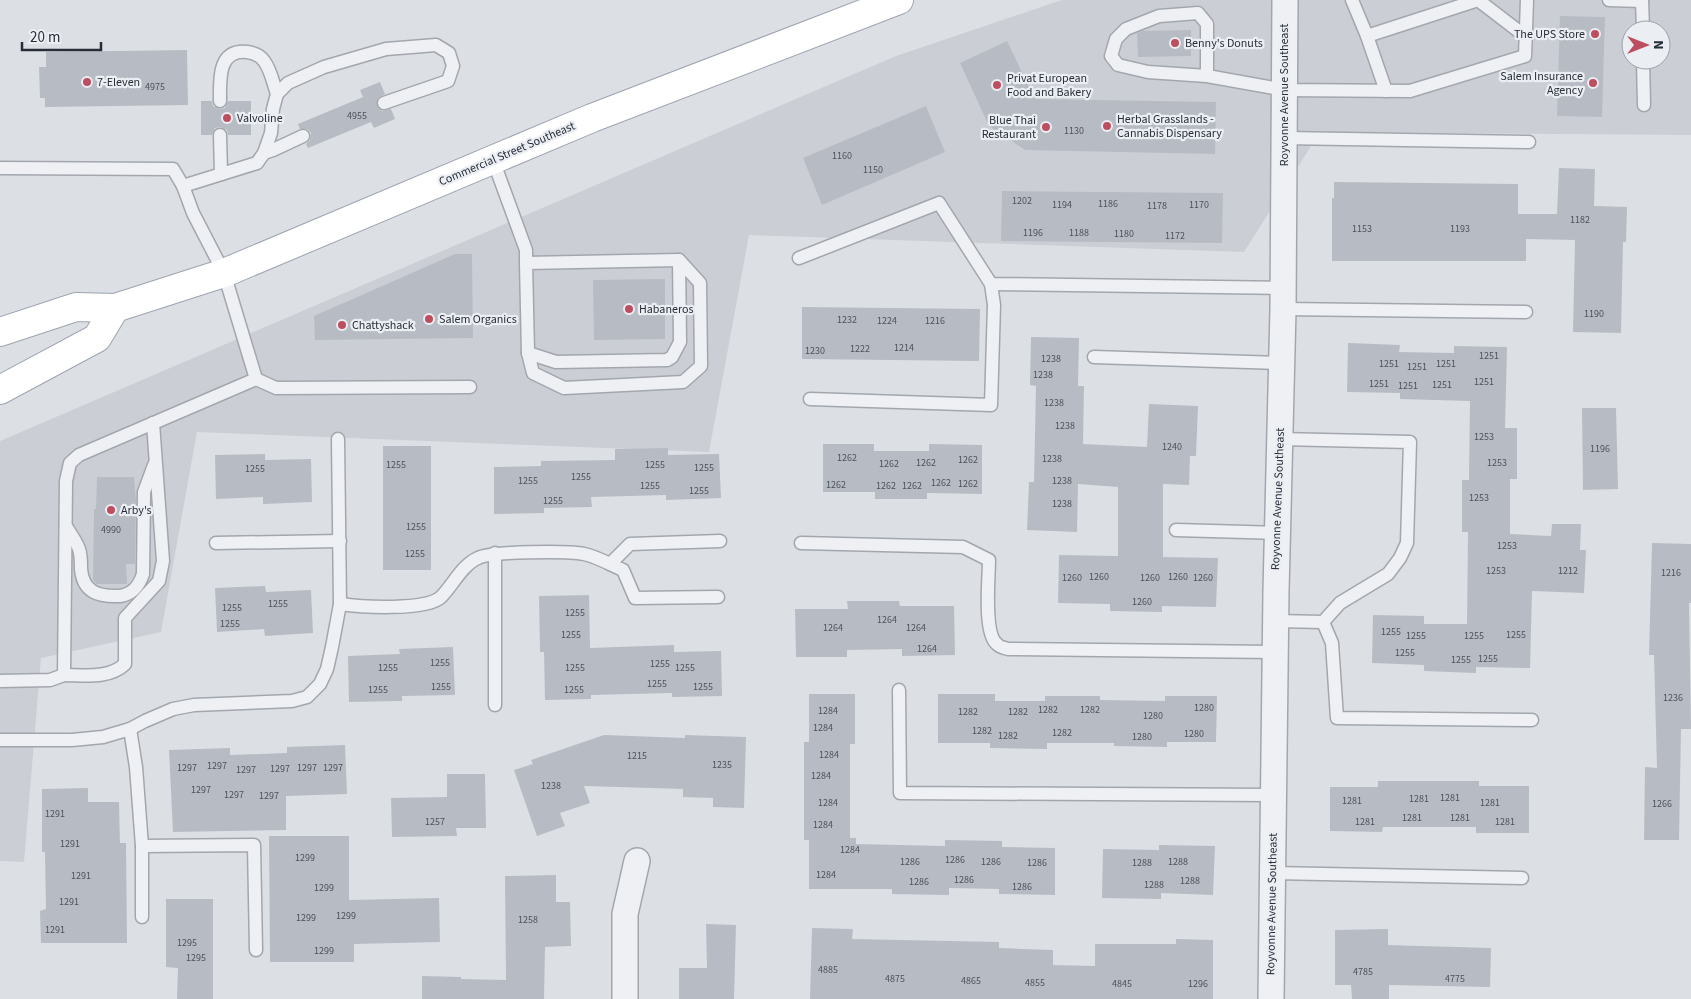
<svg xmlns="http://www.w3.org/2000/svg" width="1691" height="999" font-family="'Source Sans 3',sans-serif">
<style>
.built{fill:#cbcfd5;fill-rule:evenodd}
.building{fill:#b7bcc4}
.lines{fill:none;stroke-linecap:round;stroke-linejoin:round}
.lane-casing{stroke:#a2a7ae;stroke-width:15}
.street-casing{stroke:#a2a7ae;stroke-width:28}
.primary-casing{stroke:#9da4af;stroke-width:30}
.lane{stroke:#eff0f4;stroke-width:12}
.street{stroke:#eff0f4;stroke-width:25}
.primary{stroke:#fff;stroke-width:28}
.poi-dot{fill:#bd4e5f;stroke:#ebeef3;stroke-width:2}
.labels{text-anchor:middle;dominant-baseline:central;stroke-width:4.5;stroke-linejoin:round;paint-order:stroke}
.number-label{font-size:10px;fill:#4c525c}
.poi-label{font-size:12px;fill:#282e39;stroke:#ebeef3;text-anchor:start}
.street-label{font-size:12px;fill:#282e39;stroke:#ebeef3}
</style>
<rect width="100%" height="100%" fill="#dce0e5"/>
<path class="built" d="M1062 0H1691V135L1320 132 1244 252 749 235 709 452 197 432 161 632 41 658 24 862 0 861V441L896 56ZM1631 30H1661V60H1631Z"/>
<g class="building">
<polygon points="1560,16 1605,17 1602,117 1557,116"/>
<polygon points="1191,30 1191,56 1138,57 1137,33 1142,31"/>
<polygon points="1007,41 1035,99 1216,102 1215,154 1025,150 989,126 960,63"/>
<polygon points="187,50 188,105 45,107 45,98 40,98 39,67 46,67 46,52"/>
<polygon points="380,82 385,94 378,98 377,106 382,111 391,109 395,119 374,128 371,122 308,148 306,144 310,140 311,133 307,129 300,129 298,124 363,97 360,90"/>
<polygon points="201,101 212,101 213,106 220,109 225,108 228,101 251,101 251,135 228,135 227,130 220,127 215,128 212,135 201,135"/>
<polygon points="926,106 945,152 822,205 803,158"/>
<polygon points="1559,168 1595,169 1594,206 1627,207 1626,242 1623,242 1621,333 1573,332 1575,240 1526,239 1526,261 1332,261 1332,198 1334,198 1334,182 1518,184 1518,214 1557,214"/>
<polygon points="1002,191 1223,193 1222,243 1001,241"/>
<polygon points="455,254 472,254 473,338 315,340 314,316"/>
<polygon points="665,279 665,339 594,340 593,280"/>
<polygon points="802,307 980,309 979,361 802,359"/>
<polygon points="1031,337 1079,338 1078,386 1084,386 1083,444 1147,447 1149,404 1198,406 1196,456 1190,456 1189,485 1163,484 1163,557 1218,558 1216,607 1162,606 1162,612 1110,611 1110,604 1058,603 1059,555 1118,556 1118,487 1078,484 1077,532 1027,530 1029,482 1034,482 1036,386 1030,385"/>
<polygon points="1348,343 1400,345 1399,352 1454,353 1454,346 1507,347 1505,428 1517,428 1517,479 1510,479 1510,534 1551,536 1552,524 1581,524 1580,550 1586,550 1584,593 1532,591 1530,668 1476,667 1476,673 1424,671 1424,665 1372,663 1373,615 1424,616 1424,624 1467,624 1468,532 1462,532 1462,480 1469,480 1470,401 1400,399 1400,393 1347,392"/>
<polygon points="1582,408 1616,408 1618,489 1583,490"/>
<polygon points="823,444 874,444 874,451 929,451 929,444 982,445 982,494 927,493 927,499 875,499 875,492 823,492"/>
<rect x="383" y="446" width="48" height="124"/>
<polygon points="668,448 668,455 719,454 721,498 666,500 666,495 591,497 592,507 544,508 544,513 494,514 494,467 541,466 541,461 615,460 615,449"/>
<polygon points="265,454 265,460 311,459 312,502 263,504 263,497 216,499 215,455"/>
<polygon points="97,477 134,477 136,501 135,564 126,564 127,584 97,584 93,580 94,509 96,509"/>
<polygon points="1652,543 1691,544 1691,603 1689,603 1691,729 1681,729 1679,840 1644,840 1645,767 1657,768 1654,655 1649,655"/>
<polygon points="265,586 266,592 311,590 313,633 265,636 264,629 217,632 215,588"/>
<polygon points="589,595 590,648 674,645 674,652 721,651 722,696 672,697 672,693 591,695 591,699 545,700 544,652 540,652 539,596"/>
<polygon points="847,601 899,601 900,606 954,606 955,655 902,656 902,649 847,650 847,657 796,657 795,609 848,609"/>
<polygon points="453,647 455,695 402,696 402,701 349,702 348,656 400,654 399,649"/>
<polygon points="809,694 855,694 855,744 850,744 850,838 856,838 856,844 945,846 945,840 1002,841 1002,847 1055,848 1055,895 999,894 999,889 949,888 949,895 892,894 892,889 809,889 809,840 804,840 804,742 809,742"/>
<polygon points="938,694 995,694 995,701 1045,701 1045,696 1100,696 1100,700 1165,701 1165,696 1217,696 1216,742 1167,742 1167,747 1114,746 1114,743 1047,743 1047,749 990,748 990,743 938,743"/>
<polygon points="604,735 685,738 685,735 746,737 744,808 713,807 713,798 683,797 683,789 584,786 590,803 560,813 565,826 537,836 514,770 533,764 531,760"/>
<polygon points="345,745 347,794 286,796 286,830 173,832 169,750 230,748 230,755 287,753 287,747"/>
<polygon points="447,774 485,774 486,828 456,828 457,836 392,837 391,798 447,797"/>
<polygon points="1378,781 1479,781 1479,786 1529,786 1529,833 1476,833 1476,827 1383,827 1382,832 1330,831 1330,787 1378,787"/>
<polygon points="88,788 88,802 119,802 120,843 126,843 127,943 41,943 40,911 46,909 45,852 42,852 42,789"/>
<polygon points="269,836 349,836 349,900 439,898 440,942 354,944 354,962 270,962"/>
<polygon points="1159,845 1215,846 1213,895 1161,893 1161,899 1102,898 1103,849 1159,850"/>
<polygon points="556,875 556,902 570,902 571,946 545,947 544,999 422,999 422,976 461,977 461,979 506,980 505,876"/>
<polygon points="166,899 213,899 213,999 177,999 178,968 166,967"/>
<polygon points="706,924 736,925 734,999 679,999 679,968 707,968"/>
<polygon points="812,928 853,929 852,939 999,942 999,948 1053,950 1053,965 1095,966 1095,944 1176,944 1176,939 1213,940 1213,999 810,999"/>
<polygon points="1388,929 1388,945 1491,948 1490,987 1389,985 1389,999 1352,999 1351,985 1335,985 1335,930"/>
</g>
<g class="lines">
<defs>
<g id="lane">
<polyline points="1352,0 1367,36"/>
<polyline points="1609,0 1642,1"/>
<polyline points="1642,0 1643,30"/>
<polyline points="1643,60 1644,105"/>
<polyline points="1207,76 1207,24 1198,13 1159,16 1126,29 1116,39 1111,56 1118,65 1148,72 1207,76 1285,90 1410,91 1525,56 1527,0"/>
<polyline points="1386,91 1367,36 1478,0 1525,36"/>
<path d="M220 101C220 81 217 49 247 52 254 53 260 55 264 61 271 70 273 83 277 94"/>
<polyline points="220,135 221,174"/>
<polyline points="1284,138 1529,142"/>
<polyline points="264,153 273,150 303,136"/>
<polyline points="493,160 526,250 526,263 528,353 533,373 564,388 683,382 701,366 700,283 679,260 526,263"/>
<polyline points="0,168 173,169 183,186 193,213 224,273 256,379 79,455 70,463 66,481 64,675 50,680 0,681"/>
<polyline points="183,186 257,163 264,153 271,133 273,109 277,94 288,83 324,67 386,49 436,45 449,53 453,66 448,81 384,103"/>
<polyline points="799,258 939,203 991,284 1283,288"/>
<polyline points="1283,309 1526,312"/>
<polyline points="528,353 556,362 667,360 672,357 680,342 679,260"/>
<polyline points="1094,357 1282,363"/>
<polyline points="256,379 276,388 470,387"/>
<polyline points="810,399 991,405 994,305 991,284"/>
<path d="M66 526C70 534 79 544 80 553 81 558 81 564 81 569 83 592 98 597 120 596 133 594 139 586 143 574L144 492 154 465"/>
<polyline points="1176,530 1278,533"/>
<polyline points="216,543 340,541"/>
<path d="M801 543 963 547 989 560C989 578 983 633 997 644 999 647 1005 648 1008 649L1275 652"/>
<polyline points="495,553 495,705"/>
<polyline points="610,564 630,544 720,541"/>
<path d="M340 604C361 607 426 611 441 597 453 585 462 565 478 558 491 551 569 551 584 554 598 557 611 565 623 570L635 598 718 597"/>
<polyline points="1275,621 1323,622 1340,603 1388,574 1400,558 1407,543 1410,442 1280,439"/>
<polyline points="1323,622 1332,643 1337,718 1532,720"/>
<path d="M64 675C85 675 109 679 125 664V618L159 581 163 561 153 423"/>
<polyline points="899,690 900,793 1274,795"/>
<polyline points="130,729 136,767 142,846 142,917"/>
<polyline points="0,740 72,740 103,737 130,729 145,721 173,709 194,705 292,701 307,697 320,684 327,669 332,647 340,604 338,439"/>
<polyline points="142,846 254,845 256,950"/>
<polyline points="1273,873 1522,878"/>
</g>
<g id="street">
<polyline points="625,999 625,914 637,861"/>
<polyline points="1271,999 1276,591 1283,309 1285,0"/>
</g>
<g id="primary">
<polyline points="0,332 76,307 115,308 224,273 592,118 899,0"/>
<polyline points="0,390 97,338 115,308"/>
</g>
</defs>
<use href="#lane" class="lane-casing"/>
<use href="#street" class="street-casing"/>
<use href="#primary" class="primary-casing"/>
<use href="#lane" class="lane"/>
<use href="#street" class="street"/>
<use href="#primary" class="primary"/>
</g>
<g class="poi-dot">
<circle cx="1595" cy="34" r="5"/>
<circle cx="1175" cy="43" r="5"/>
<circle cx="87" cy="82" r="5"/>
<circle cx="1593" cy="83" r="5"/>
<circle cx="997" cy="85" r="5"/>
<circle cx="227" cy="118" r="5"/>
<circle cx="1107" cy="126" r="5"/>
<circle cx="1046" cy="127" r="5"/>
<circle cx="629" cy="309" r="5"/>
<circle cx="429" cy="319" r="5"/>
<circle cx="342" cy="325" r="5"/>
<circle cx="111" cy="510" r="5"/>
</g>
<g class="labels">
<g class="number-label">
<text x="155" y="87">4975</text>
<text x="357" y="116">4955</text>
<text x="1074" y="131">1130</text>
<text x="842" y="156">1160</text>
<text x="873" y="170">1150</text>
<text x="1022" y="201">1202</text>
<text x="1108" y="204">1186</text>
<text x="1062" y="205">1194</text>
<text x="1199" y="205">1170</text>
<text x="1157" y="206">1178</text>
<text x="1580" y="220">1182</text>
<text x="1362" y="229">1153</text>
<text x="1460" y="229">1193</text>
<text x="1033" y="233">1196</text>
<text x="1079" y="233">1188</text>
<text x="1124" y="234">1180</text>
<text x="1175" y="236">1172</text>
<text x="1594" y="314">1190</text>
<text x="847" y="320">1232</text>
<text x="887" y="321">1224</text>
<text x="935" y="321">1216</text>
<text x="904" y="348">1214</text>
<text x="860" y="349">1222</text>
<text x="815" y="351">1230</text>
<text x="1489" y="356">1251</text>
<text x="1051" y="359">1238</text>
<text x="1389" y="364">1251</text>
<text x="1446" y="364">1251</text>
<text x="1417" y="367">1251</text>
<text x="1043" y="375">1238</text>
<text x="1484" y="382">1251</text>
<text x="1379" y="384">1251</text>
<text x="1442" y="385">1251</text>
<text x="1408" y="386">1251</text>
<text x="1054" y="403">1238</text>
<text x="1065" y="426">1238</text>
<text x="1484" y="437">1253</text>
<text x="1172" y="447">1240</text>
<text x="1600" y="449">1196</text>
<text x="847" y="458">1262</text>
<text x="1052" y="459">1238</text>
<text x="968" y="460">1262</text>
<text x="926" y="463">1262</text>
<text x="1497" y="463">1253</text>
<text x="889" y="464">1262</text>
<text x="396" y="465">1255</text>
<text x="655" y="465">1255</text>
<text x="704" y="468">1255</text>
<text x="255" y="469">1255</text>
<text x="581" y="477">1255</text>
<text x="528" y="481">1255</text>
<text x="1062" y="481">1238</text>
<text x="941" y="483">1262</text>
<text x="968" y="484">1262</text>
<text x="836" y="485">1262</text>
<text x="650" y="486">1255</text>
<text x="886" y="486">1262</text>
<text x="912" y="486">1262</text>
<text x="699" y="491">1255</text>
<text x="1479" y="498">1253</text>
<text x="553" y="501">1255</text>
<text x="1062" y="504">1238</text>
<text x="416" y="527">1255</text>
<text x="111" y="530">4990</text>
<text x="1507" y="546">1253</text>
<text x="415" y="554">1255</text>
<text x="1496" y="571">1253</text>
<text x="1568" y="571">1212</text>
<text x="1671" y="573">1216</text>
<text x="1099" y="577">1260</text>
<text x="1178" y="577">1260</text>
<text x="1072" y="578">1260</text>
<text x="1150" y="578">1260</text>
<text x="1203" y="578">1260</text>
<text x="1142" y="602">1260</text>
<text x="278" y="604">1255</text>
<text x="232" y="608">1255</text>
<text x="575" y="613">1255</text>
<text x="887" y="620">1264</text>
<text x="230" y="624">1255</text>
<text x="833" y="628">1264</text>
<text x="916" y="628">1264</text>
<text x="1391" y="632">1255</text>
<text x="571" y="635">1255</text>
<text x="1516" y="635">1255</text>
<text x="1416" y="636">1255</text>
<text x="1474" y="636">1255</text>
<text x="927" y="649">1264</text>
<text x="1405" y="653">1255</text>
<text x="1488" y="659">1255</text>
<text x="1461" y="660">1255</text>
<text x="440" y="663">1255</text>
<text x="660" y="664">1255</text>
<text x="388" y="668">1255</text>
<text x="575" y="668">1255</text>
<text x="685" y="668">1255</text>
<text x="657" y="684">1255</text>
<text x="441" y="687">1255</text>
<text x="703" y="687">1255</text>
<text x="378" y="690">1255</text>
<text x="574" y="690">1255</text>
<text x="1673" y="698">1236</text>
<text x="1204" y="708">1280</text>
<text x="1048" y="710">1282</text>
<text x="1090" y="710">1282</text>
<text x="828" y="711">1284</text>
<text x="968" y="712">1282</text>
<text x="1018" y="712">1282</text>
<text x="1153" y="716">1280</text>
<text x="823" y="728">1284</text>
<text x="982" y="731">1282</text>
<text x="1062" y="733">1282</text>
<text x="1194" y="734">1280</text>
<text x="1008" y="736">1282</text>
<text x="1142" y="737">1280</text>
<text x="829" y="755">1284</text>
<text x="637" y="756">1215</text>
<text x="722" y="765">1235</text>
<text x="217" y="766">1297</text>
<text x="187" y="768">1297</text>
<text x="307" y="768">1297</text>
<text x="333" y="768">1297</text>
<text x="280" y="769">1297</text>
<text x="246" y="770">1297</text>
<text x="821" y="776">1284</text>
<text x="551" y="786">1238</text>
<text x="201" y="790">1297</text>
<text x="234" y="795">1297</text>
<text x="269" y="796">1297</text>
<text x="1450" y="798">1281</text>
<text x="1419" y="799">1281</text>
<text x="1352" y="801">1281</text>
<text x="828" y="803">1284</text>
<text x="1490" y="803">1281</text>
<text x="1662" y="804">1266</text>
<text x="55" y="814">1291</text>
<text x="1412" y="818">1281</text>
<text x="1460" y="818">1281</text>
<text x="435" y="822">1257</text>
<text x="1365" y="822">1281</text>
<text x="1505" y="822">1281</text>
<text x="823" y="825">1284</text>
<text x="70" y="844">1291</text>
<text x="850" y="850">1284</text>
<text x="305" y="858">1299</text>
<text x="955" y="860">1286</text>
<text x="910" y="862">1286</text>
<text x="991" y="862">1286</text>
<text x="1178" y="862">1288</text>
<text x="1037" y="863">1286</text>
<text x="1142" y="863">1288</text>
<text x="826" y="875">1284</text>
<text x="81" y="876">1291</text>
<text x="964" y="880">1286</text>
<text x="1190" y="881">1288</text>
<text x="919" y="882">1286</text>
<text x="1154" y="885">1288</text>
<text x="1022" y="887">1286</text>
<text x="324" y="888">1299</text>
<text x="69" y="902">1291</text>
<text x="346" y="916">1299</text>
<text x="306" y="918">1299</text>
<text x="528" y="920">1258</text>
<text x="55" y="930">1291</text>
<text x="187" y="943">1295</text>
<text x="324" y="951">1299</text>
<text x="196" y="958">1295</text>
<text x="828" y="970">4885</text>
<text x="1363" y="972">4785</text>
<text x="895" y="979">4875</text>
<text x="1455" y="979">4775</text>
<text x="971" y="981">4865</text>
<text x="1035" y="983">4855</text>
<text x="1122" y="984">4845</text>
<text x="1198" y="984">1296</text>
</g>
<g class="poi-label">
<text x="1585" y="34" text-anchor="end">The UPS Store</text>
<text x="1185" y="43">Benny's Donuts</text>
<text x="1583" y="76" text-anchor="end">Salem Insurance<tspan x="1583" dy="14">Agency</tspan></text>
<text x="1007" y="78">Privat European<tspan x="1007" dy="14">Food and Bakery</tspan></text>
<text x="97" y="82">7-Eleven</text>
<text x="237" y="118">Valvoline</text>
<text x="1117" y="119">Herbal Grasslands -<tspan x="1117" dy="14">Cannabis Dispensary</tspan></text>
<text x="1036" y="120" text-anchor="end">Blue Thai<tspan x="1036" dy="14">Restaurant</tspan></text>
<text x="639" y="309">Habaneros</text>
<text x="439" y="319">Salem Organics</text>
<text x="352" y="325">Chattyshack</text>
<text x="121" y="510">Arby's</text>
</g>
<g class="street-label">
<text transform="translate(1284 95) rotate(-90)">Royvonne Avenue Southeast</text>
<text transform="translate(507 154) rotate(-23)">Commercial Street Southeast</text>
<text transform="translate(1278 499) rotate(-88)">Royvonne Avenue Southeast</text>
<text transform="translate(1272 904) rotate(-89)">Royvonne Avenue Southeast</text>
</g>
</g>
<g transform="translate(1646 45) rotate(90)"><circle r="24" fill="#ebeef3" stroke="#9da1a9"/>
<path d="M0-4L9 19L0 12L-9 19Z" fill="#bd4e5f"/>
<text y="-8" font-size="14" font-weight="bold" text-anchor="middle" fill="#282e39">N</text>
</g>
<path d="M22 42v8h79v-8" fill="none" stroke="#282e39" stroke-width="2.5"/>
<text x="30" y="42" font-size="15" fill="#282e39" stroke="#ebeef3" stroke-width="4" paint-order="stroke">20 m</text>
</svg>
